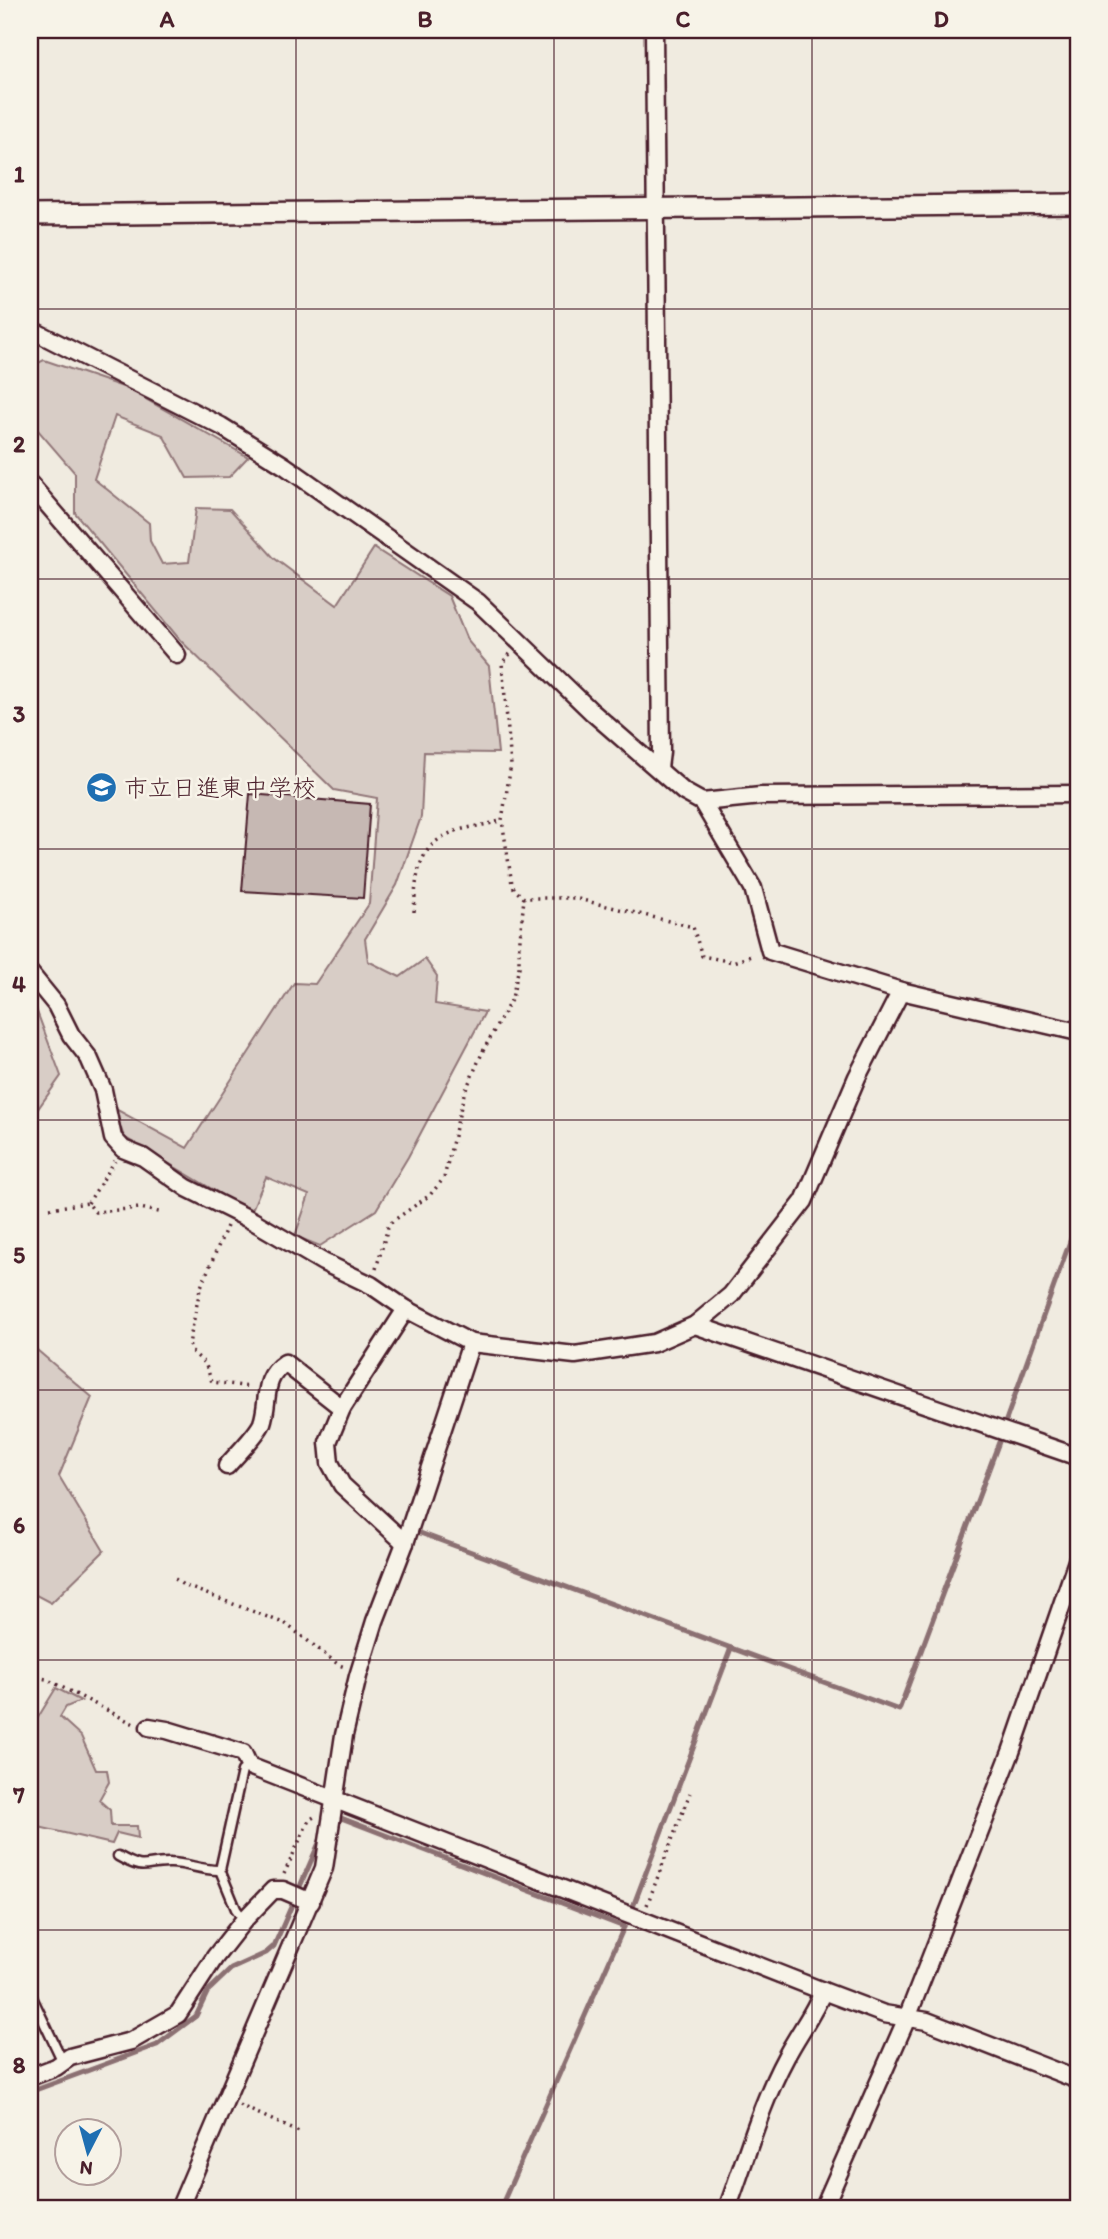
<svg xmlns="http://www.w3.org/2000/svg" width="1108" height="2239" font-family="Itim,'Klee One',sans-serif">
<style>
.green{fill:#d8cdc6;stroke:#917678;stroke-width:2}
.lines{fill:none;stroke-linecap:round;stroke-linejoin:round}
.stream{stroke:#8b6f72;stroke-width:5}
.building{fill:#c6b8b3;stroke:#4a1f2b;stroke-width:2}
.service-casing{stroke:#4a1f2b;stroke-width:13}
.minor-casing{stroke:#4a1f2b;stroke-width:21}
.tertiary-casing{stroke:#4a1f2b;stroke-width:24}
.path{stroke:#4a1f2b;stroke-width:3.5;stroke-dasharray:2 5;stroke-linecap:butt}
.service{stroke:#f7f3e8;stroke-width:8}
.minor{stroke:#f7f3e8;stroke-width:16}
.tertiary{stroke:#f7f3e8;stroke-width:19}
.grid{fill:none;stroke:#4a1f2b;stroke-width:2;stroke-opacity:0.55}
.labels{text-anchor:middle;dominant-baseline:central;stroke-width:5;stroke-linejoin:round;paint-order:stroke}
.poi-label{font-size:24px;fill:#4a1f2b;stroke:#f7f3e8;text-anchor:start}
.neatline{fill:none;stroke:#4a1f2b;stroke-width:2.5}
.grid-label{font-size:23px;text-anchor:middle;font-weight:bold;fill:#4a1f2b}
</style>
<rect width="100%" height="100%" fill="#f0ebe0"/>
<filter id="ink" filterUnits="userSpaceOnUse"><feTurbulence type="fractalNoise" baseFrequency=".0143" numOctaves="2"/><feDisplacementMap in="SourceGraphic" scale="14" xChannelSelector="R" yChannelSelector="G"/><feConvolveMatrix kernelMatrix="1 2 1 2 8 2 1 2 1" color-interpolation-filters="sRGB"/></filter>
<g filter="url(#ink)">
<g class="green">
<polygon points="44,360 126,388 248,457 229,477 187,478 163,435 115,416 94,479 149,523 150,541 162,564 189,562 196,508 230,509 274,558 337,605 374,548 449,596 467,640 489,666 498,753 424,752 421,817 397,885 365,939 368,961 400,977 425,959 437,976 435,1004 485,1012 408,1157 376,1210 320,1246 295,1236 309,1195 266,1177 251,1212 124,1137 114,1108 187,1148 294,983 315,984 369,904 377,798 334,790 180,640 75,513 75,473 30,421 30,367"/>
<polygon points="30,993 61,1076 30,1120"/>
<polygon points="30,1344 92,1397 59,1476 104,1551 51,1603 30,1592"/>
<polygon points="56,1688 81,1701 66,1707 60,1717 81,1736 96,1770 107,1770 109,1782 99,1800 110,1810 111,1826 137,1826 138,1838 117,1833 112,1844 30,1825 30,1711 37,1719"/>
</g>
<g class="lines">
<g class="stream">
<polyline points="1005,1423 1078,1219"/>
<polyline points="412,1530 899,1710 999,1442"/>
<polyline points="336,1816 624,1927"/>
<polyline points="631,1912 731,1648"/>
<polyline points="30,2092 157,2045 196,2016 208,1991 231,1969 266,1953 274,1946 322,1836"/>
<polyline points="500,2209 624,1927"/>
</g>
</g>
<polygon class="building" points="250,794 370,804 363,898 242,891"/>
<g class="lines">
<defs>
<g id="service">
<path d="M118 1856C148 1873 143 1862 171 1863 187 1863 203 1871 220 1870"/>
<polyline points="244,1920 236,1909 220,1870 242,1771 249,1766"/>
<polyline points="30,1993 63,2062"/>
</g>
<g id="minor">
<polyline points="654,30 661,752 659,768"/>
<polyline points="30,329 221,426 285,466 478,602 592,712 684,792 702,802 753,888 770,951 901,991 1078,1032"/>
<polyline points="30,484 177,655"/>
<polyline points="702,802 761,796 1078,794"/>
<polyline points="30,973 56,1005 71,1035 89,1058 103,1090 113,1138 123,1149 143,1157 187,1188 253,1221 323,1262 371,1285 406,1309 471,1343 575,1355 654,1343 695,1325 731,1295 804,1201 857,1077 901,991"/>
<polyline points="695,1325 1078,1457"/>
<path d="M227 1466C236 1455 257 1435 262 1423 270 1400 261 1379 285 1363L342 1408"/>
<polyline points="405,1543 342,1485 330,1463 328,1442 342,1408 406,1309"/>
<polyline points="149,1727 167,1730 243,1753 249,1766 823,1991 884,2014 927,2021 1078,2080"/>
<polyline points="30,2077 56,2067 70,2057 131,2041 178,2014 215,1957 244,1920 273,1890 283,1890 311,1902"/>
<polyline points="179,2209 324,1868 344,1735 358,1676 375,1621 405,1543 471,1343"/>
<path d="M727 2209C746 2159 760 2105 786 2057 798 2034 813 2015 823 1991"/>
<polyline points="823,2209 907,2018 1011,1752 1078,1558"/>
</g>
<polyline id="tertiary" points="30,215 1078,204"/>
</defs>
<use href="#service" class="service-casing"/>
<use href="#minor" class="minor-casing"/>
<use href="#tertiary" class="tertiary-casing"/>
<g class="path">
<polyline points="510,654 502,663 511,765 502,820 512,884 515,890 524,898 574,898 693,927 702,956 733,962 754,955"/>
<path d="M414 912C416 878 416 846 453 832 469 826 486 826 502 820"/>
<polyline points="88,1203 115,1161"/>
<polyline points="50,1208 88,1203 95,1212 140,1208 163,1213"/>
<polyline points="227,1226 200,1289 189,1344 191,1351 205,1363 212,1382 251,1387"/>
<polyline points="376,1269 388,1227 393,1221 430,1195 444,1178 464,1094 483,1051 512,998 519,967 519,949 524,898"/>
<polyline points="175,1579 183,1585 286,1624 339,1665 345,1667"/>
<polyline points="30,1676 46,1679 134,1724"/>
<polyline points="284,1874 309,1820 314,1817"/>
<polyline points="647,1905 690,1793"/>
<polyline points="239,2105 301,2133"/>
</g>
<use href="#service" class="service"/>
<use href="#minor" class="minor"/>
<use href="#tertiary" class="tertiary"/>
</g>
</g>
<path class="grid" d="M296 30V2209M554 30V2209M812 30V2209M30 309H1078M30 579H1078M30 849H1078M30 1120H1078M30 1390H1078M30 1660H1078M30 1930H1078"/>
<defs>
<symbol id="school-disc" viewBox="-11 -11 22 22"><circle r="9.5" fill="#1f6fb2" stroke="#f7f3e8"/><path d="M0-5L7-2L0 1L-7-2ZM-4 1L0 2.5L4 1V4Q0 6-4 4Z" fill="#fff"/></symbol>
</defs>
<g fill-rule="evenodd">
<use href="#school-disc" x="84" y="770" width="35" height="35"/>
</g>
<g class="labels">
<g class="poi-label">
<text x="124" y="787">市立日進東中学校</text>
</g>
</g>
<rect width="1108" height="2239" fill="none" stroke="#f7f3e8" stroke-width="77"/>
<g transform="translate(88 2152) rotate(186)"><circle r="33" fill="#f7f3e8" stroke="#b29e9c" stroke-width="2"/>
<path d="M0-5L12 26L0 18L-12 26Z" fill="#1f6fb2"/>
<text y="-10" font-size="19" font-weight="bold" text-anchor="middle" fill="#4a1f2b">N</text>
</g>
<rect x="38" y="38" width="1032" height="2162" class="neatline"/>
<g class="grid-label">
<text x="167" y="27">A</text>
<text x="425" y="27">B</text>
<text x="683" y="27">C</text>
<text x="941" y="27">D</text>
<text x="19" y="182">1</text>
<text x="19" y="452">2</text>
<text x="19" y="722">3</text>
<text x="19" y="992">4</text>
<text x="19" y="1263">5</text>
<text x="19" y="1533">6</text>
<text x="19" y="1803">7</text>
<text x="19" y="2073">8</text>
</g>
</svg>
